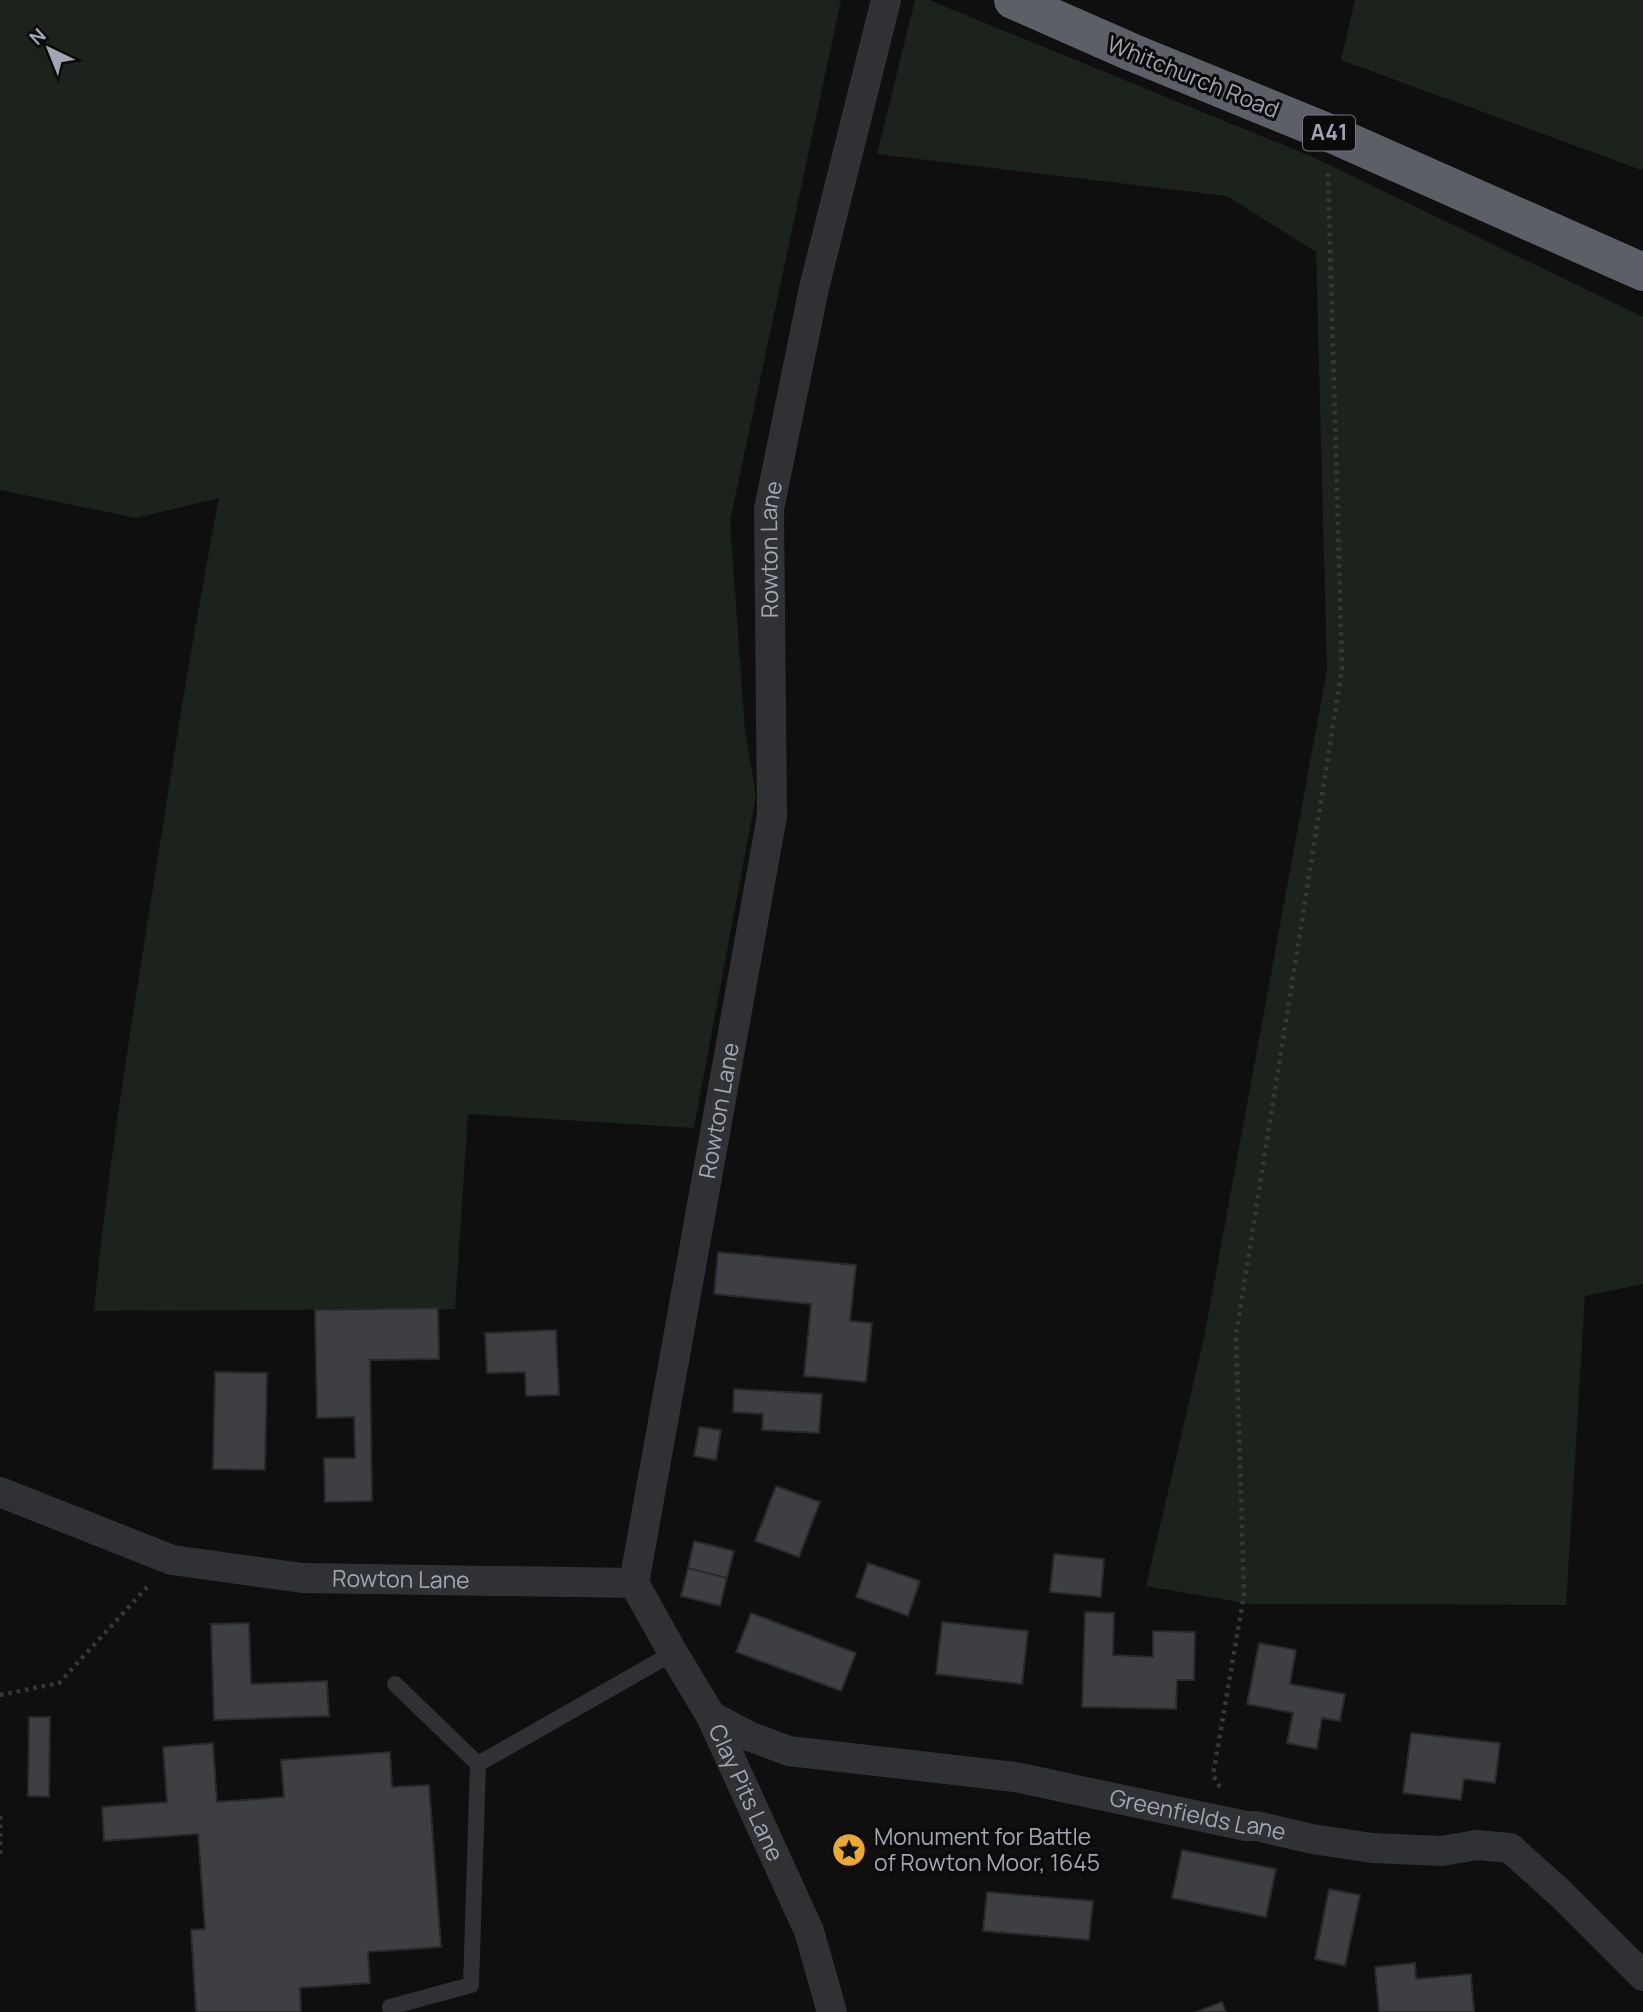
<svg xmlns="http://www.w3.org/2000/svg" width="1643" height="2012" font-family="Manrope,sans-serif">
	<style>
		.green { fill: #1c231d }
		.building { fill: #3e3f43; stroke: #29292c; stroke-width: 2 }
		.lines { fill: none; stroke-linecap: round; stroke-linejoin: round }
		.path { stroke: #36383c; stroke-width: 4.5; stroke-dasharray: 3.5 5; stroke-linecap: butt }
		.lane { stroke: #303135; stroke-width: 16 }
		.street { stroke: #303135; stroke-width: 30 }
		.highway { stroke: #5d5f66; stroke-width: 38 }
		.labels { text-anchor: middle; stroke-width: 6; stroke-linejoin: round; paint-order: stroke }
		.shield { fill: #0a0a0b; stroke: #74777f; stroke-width: 2 }
		.shield-label { font-size: 21px; font-weight: bold; fill: #a1a6b1 }
		.street-label { font-size: 23px; fill: #a1a6b1; stroke: #0a0a0b }
		.poi-label { font-size: 23px; fill: #a1a6b1; stroke: #0a0a0b; text-anchor: start }
	</style>
	<rect width="100%" height="100%" fill="#0f0f10"/>
	<path class="green" d="M0,0H841L730,521L745,730L756,795L694,1128L468,1114L455,1309L94,1311C106,1184 126,1058 146,932C169,787 191,642 219,498L136,518L0,490Z
		M915,0H929L1315,158L1643,317V1284L1585,1296L1566,1605L1250,1604L1146,1586L1204,1338L1327,670L1316,252L1227,196L877,154Z
		M1355,0H1643V168L1641,170L1341,60Z"/>
	<path class="building" d="M718,1252L856,1265L850,1321L872,1323L866,1382L804,1376L811,1304L714,1294Z
		M438,1308L439,1359L370,1360L372,1501L325,1502L324,1458H355L354,1417L317,1418L315,1310Z
		M556,1330L559,1395L526,1396L525,1372L487,1373L485,1333Z
		M215,1372L267,1373L265,1470L213,1469Z
		M734,1389L822,1394L819,1433L762,1430L763,1414L733,1412Z
		M699,1427L721,1430L716,1460L694,1456Z
		M776,1486L820,1502L799,1557L755,1541Z
		M694,1541L734,1551L727,1578L688,1568Z
		M1054,1554L1104,1559L1101,1597L1050,1592Z
		M868,1563L920,1581L908,1616L856,1597Z
		M688,1568L727,1578L720,1606L681,1596Z
		M1085,1612L1114,1613L1113,1655L1153,1657V1631L1195,1632L1194,1680H1177L1176,1709L1082,1707Z
		M751,1613L856,1653L841,1691L736,1652Z
		M942,1622L1028,1631L1022,1684L936,1674Z
		M249,1623L251,1684L327,1681L329,1716L214,1720L211,1624Z
		M1259,1643L1296,1650L1290,1684L1345,1694L1340,1721L1322,1718L1317,1749L1287,1743L1293,1713L1247,1704Z
		M29,1717H50L49,1797L28,1796Z
		M1411,1733L1500,1743L1495,1783L1464,1779L1461,1800L1403,1793Z
		M213,1743L217,1802L284,1797L281,1760L390,1752L392,1787L429,1785L441,1947L368,1952L370,1983L300,1988L301,2012H196L191,1930L205,1929L198,1834L104,1841L102,1807L167,1802L163,1747Z
		M1182,1850L1276,1869L1266,1917L1172,1898Z
		M1329,1889L1360,1895L1345,1966L1315,1959Z
		M987,1892L1093,1901L1089,1940L983,1931Z
		M1415,1963L1416,1979L1471,1974L1474,2012H1379L1375,1967Z
		M1222,2002L1226,2012H1196Z"/>
	<g class="lines">
		<path class="path" d="M0,1695L59,1683L148,1586
			M1220,1787L1213,1775L1244,1595L1236,1335L1342,669L1328,172
			M0,1816V1857"/>
		<path class="lane" d="M395,1684L478,1764
			M390,2007L471,1985L478,1764L673,1653"/>
		<g class="street">
			<path id="s1" d="M0,1492L172,1560L303,1578L634,1583"/>
			<path id="s2" d="M634,1583L772,816L769,509L814,288L886,0"/>
			<path id="s3" d="M634,1583L673,1653L711,1716L809,1931L832,2012"/>
			<path id="s4" d="M711,1716L751,1737L789,1751L1015,1777L1246,1826H1257L1312,1839L1372,1848L1442,1851L1476,1845L1510,1848L1561,1894L1643,1976"/>
		</g>
		<path class="highway" d="M1013,0L1131,52L1327,132L1643,272"/>
	</g>
	<defs>
		<g id="sight-disc" transform="scale(1.75)"><circle r="9.5" fill="#eaa92e" stroke="#0a0a0b"/><path d="M0-6L1.8-2.2L6-1.7L2.9 1.2L3.7 5.4L0 3.3L-3.7 5.4L-2.9 1.2L-6-1.7L-1.8-2.2Z" fill="#111"/></g>
	</defs>
	<g fill-rule="evenodd">
		<use href="#sight-disc" x="849" y="1850"/>
	</g>
	<g class="labels">
		<rect class="shield" x="1303" y="115.5" width="52" height="35" rx="5"/>
		<g class="shield-label">
			<text x="1329" y="140">A41</text>
		</g>
		<g class="street-label">
			<text transform="translate(1193 77) rotate(22)" y="8">Whitchurch Road</text>
			<text dy="8" stroke="none"><textPath href="#s2" startOffset="1046">Rowton Lane</textPath></text>
			<text dy="8" stroke="none"><textPath href="#s2" startOffset="480">Rowton Lane</textPath></text>
			<text dy="8" stroke="none"><textPath href="#s1" startOffset="415">Rowton Lane</textPath></text>
			<text dy="8" stroke="none"><textPath href="#s3" startOffset="238">Clay Pits Lane</textPath></text>
			<text dy="8" stroke="none"><textPath href="#s4" startOffset="500">Greenfields Lane</textPath></text>
		</g>
		<g class="poi-label">
			<text x="874" y="1845">Monument for Battle<tspan x="874" dy="26">of Rowton Moor, 1645</tspan></text>
		</g>
	</g>
	<g transform="translate(49 49) rotate(317)" stroke="#0a0a0b" stroke-width="5" paint-order="stroke">
	<path d="M0-5L12 26L0 18L-12 26Z" fill="#a1a6b1"/>
	<text y="-10" font-size="19" font-weight="bold" text-anchor="middle" fill="#a1a6b1">N</text>
	</g>
</svg>
